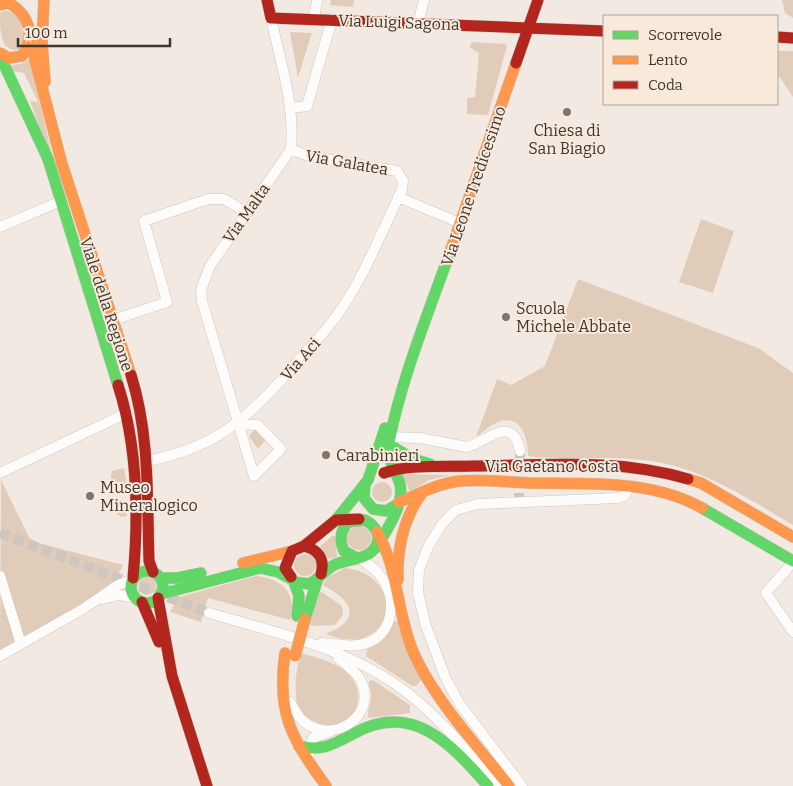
<svg xmlns="http://www.w3.org/2000/svg" width="793" height="786" font-family="Bitter,serif">
	<style>
		.green { fill: #e0ccb8 }
		.lines { fill: none; stroke-linecap: round; stroke-linejoin: round }
		.street-tunnel { stroke: #cec6bf; stroke-width: 10; stroke-dasharray: 10 5; stroke-linecap: butt }
		.street-casing { stroke: #cdc7c1; stroke-width: 11 }
		.fast-casing { stroke: #cdc7c1; stroke-width: 12 }
		.slow-casing { stroke: #cdc7c1; stroke-width: 12 }
		.jam-casing { stroke: #cdc7c1; stroke-width: 12 }
		.street { stroke: #fdfcfb; stroke-width: 10 }
		.fast { stroke: #63d668; stroke-width: 11 }
		.slow { stroke: #ff974d; stroke-width: 11 }
		.jam { stroke: #b3261e; stroke-width: 11 }
		.slow-bridge-casing { stroke: #bdbbad; stroke-width: 12; stroke-linecap: butt }
		.slow-bridge { stroke: #ff974d; stroke-width: 11 }
		.poi-dot { fill: #7c7670; stroke: #f9e9db; stroke-width: 2 }
		.labels { text-anchor: middle; stroke-width: 4; stroke-linejoin: round; paint-order: stroke }
		.street-label { font-size: 16px; fill: #3d3732; stroke: #f9e9db }
		.poi-label { font-size: 16px; fill: #3d3732; stroke: #f9e9db; text-anchor: start }
	</style>
	<rect width="100%" height="100%" fill="#f2eae2"/>
	<path class="green" d="M331,0H354L353,7L330,5Z
		M782,0H793V18L785,13Z
		M3,11H8L20,17L24,40L21,49C0,55 0,30 0,13Z
		M290,32L312,33L298,77Z
		M471,42L505,44L507,46L488,115L467,114V98L475,97L479,53L470,48Z
		M777,51H793V97L777,73Z
		M29,59L56,171L30,101L38,102L24,73L13,71L11,65L21,64Z
		M701,219L734,231L713,293L679,282Z
		M578,279L758,348L793,373V525C747,498 704,469 651,461C610,455 569,461 528,456C528,440 523,416 501,421C493,423 483,432 476,437L497,379L511,385L545,366Z
		M256,428L266,440L258,449L249,436Z
		M124,468L127,485L108,491L112,471Z
		M402,474L451,475L429,480L410,492Z
		M1,480L31,541L123,565C111,599 32,633 0,651Z
		M372 492a10 10 0 1 1 20 0a10 10 0 1 1-20 0Z
		M122,500L127,516L121,517L108,505Z
		M347 538a12 12 0 1 1 24 0a12 12 0 1 1-24 0Z
		M332,536H335L337,557L329,559L320,546Z
		M294 565a11 11 0 1 1 22 0a11 11 0 1 1-22 0Z
		M345,568C411,576 393,662 326,634C329,631 335,631 340,627C363,610 340,594 324,586L323,584L328,577Z
		M256,576C283,579 297,593 290,620L208,598L201,622L170,612L179,597Z
		M138 586a9 9 0 1 1 18 0a9 9 0 1 1-18 0Z
		M322,592L342,606L343,615L335,625L315,626L308,624L318,593Z
		M394,621H398L422,679L416,686H412L366,656L367,650L388,634Z
		M301,653C314,657 330,661 341,668C382,695 343,753 298,710C294,689 295,673 301,653Z
		M373,680L410,705V713L369,718C366,711 371,705 371,697C372,691 368,687 369,681Z"/>
	<g class="lines">
		<path class="street-tunnel" d="M519,503L520,451
			M0,533L209,613"/>
		<g class="street-casing">
			<path id="street" d="M314,19L317,0
				M418,23L424,0
				M291,108L307,106L332,19
				M398,197L460,223
				M0,227L61,201
				M113,320L167,302L144,221L208,199H224L246,212
				M239,424L258,425L281,449L254,476L202,301L201,290L210,266L291,149C295,104 280,61 271,18
				M389,437L420,438L467,447C486,443 512,412 520,451
				M146,461C213,449 247,420 290,370C305,353 321,337 335,318C363,280 381,233 402,190L403,181L397,171L308,156L291,149
				M0,473L127,413
				M793,562L766,593L793,632
				M0,576L21,644
				M102,599L119,595L136,598
				M209,613C274,632 342,647 398,686C436,713 467,751 498,786
				M322,643C336,644 353,648 367,643C394,633 397,599 382,578C376,569 368,564 359,558
				M0,656L83,609L118,585L132,580
				M290,702C294,708 298,717 303,721C332,747 380,715 360,679C355,671 345,664 338,658
				M309,754L313,738L331,731
				M522,786L459,703L445,677L425,623L418,592L419,570L428,547L442,524L456,510L478,504L618,498L624,496L630,487"/>
		</g>
		<g class="fast-casing">
			<path id="fast" d="M0,56L48,159L118,385
				M388,444L413,459L430,464
				M365,485L364,498L373,509L386,511L398,504
				M702,508L793,561
				M336,520L368,480L385,428
				M376,548C386,531 407,502 399,481C394,469 386,456 389,442C402,376 429,312 451,249
				M131 587a16 16 0 1 1 32 0a16 16 0 1 1-32 0Z
				M291,577L294,582L309,584C319,579 325,570 334,565C349,558 377,560 378,538C378,530 372,524 365,520L348,522C340,531 339,540 344,551L355,557
				M160,578H177L201,573
				M294,582L299,596L297,616
				M161,594L260,568L278,572L291,579
				M305,619L318,578
				M299,746C321,752 334,744 353,734C412,700 451,744 488,786"/>
		</g>
		<g class="slow-casing">
			<path id="slow" d="M44,0L42,42L45,82
				M0,5L9,3C30,15 35,36 22,56L9,58L0,53
				M30,41L62,164L131,375
				M451,249L516,63
				M688,479L701,483L793,537
				M399,502C420,494 438,483 460,481C483,479 506,482 529,483C585,484 651,479 702,508
				M377,532C398,568 397,611 412,649C430,694 478,747 509,786
				M243,563L292,551
				M398,580C397,548 403,519 422,493
				M285,653C276,713 292,739 326,786"/>
		</g>
		<g class="jam-casing">
			<path id="jam" d="M267,0L271,18L604,31
				M777,37L793,38
				M516,63L538,0
				M131,375C150,435 147,499 149,561L153,572
				M118,385C138,447 139,513 133,578
				M384,473C409,464 448,467 475,466C547,465 618,458 688,479
				M304,546C319,550 325,559 321,574
				M291,577L285,568L292,551L304,546L336,520L359,519
				M158,598L172,676L207,786
				M142,602L159,642"/>
		</g>
		<use href="#street" class="street"/>
		<use href="#fast" class="fast"/>
		<use href="#slow" class="slow"/>
		<use href="#jam" class="jam"/>
		<g class="slow-bridge-casing">
			<path id="slow-bridge" d="M295,656L305,619"/>
		</g>
		<use href="#slow-bridge" class="slow-bridge"/>
	</g>
	<g class="poi-dot">
		<circle cx="567" cy="112" r="5"/>
		<circle cx="506" cy="317" r="5"/>
		<circle cx="326" cy="455" r="5"/>
		<circle cx="90" cy="496" r="5"/>
	</g>
	<g class="labels">
		<g class="street-label">
			<text transform="translate(399 22) rotate(2)" y="6">Via Luigi Sagona</text>
			<text transform="translate(347 162) rotate(10)" y="6">Via Galatea</text>
			<text transform="translate(473 186) rotate(-71)" y="6">Via Leone Tredicesimo</text>
			<text transform="translate(246 213) rotate(-55)" y="6">Via Malta</text>
			<text transform="translate(107 304) rotate(72)" y="6">Viale della Regione</text>
			<text transform="translate(300 359) rotate(-49)" y="6">Via Aci</text>
			<text x="552" y="472">Via Gaetano Costa</text>
		</g>
		<g class="poi-label">
			<text x="567" y="136" text-anchor="middle">Chiesa di<tspan x="567" dy="18">San Biagio</tspan></text>
			<text x="516" y="314">Scuola<tspan x="516" dy="18">Michele Abbate</tspan></text>
			<text x="336" y="461">Carabinieri</text>
			<text x="100" y="493">Museo<tspan x="100" dy="18">Mineralogico</tspan></text>
		</g>
	</g>
	<rect x="603" y="15" width="175" height="90" fill="#f9e9db" stroke="#aea297"/>
	<rect x="613" y="31" width="25" height="8" fill="#63d668" stroke="#aea297"/>
	<text x="648" y="40" font-size="15" fill="#3d3732">Scorrevole</text>
	<rect x="613" y="56" width="25" height="8" fill="#ff974d" stroke="#aea297"/>
	<text x="648" y="65" font-size="15" fill="#3d3732">Lento</text>
	<rect x="613" y="81" width="25" height="8" fill="#b3261e" stroke="#aea297"/>
	<text x="648" y="90" font-size="15" fill="#3d3732">Coda</text>
	<path d="M18 38v8h152v-8" fill="none" stroke="#3d3732" stroke-width="2.5"/>
	<text x="25" y="38" font-size="15" fill="#3d3732" stroke="#f9e9db" stroke-width="4" paint-order="stroke">100 m</text>
</svg>
